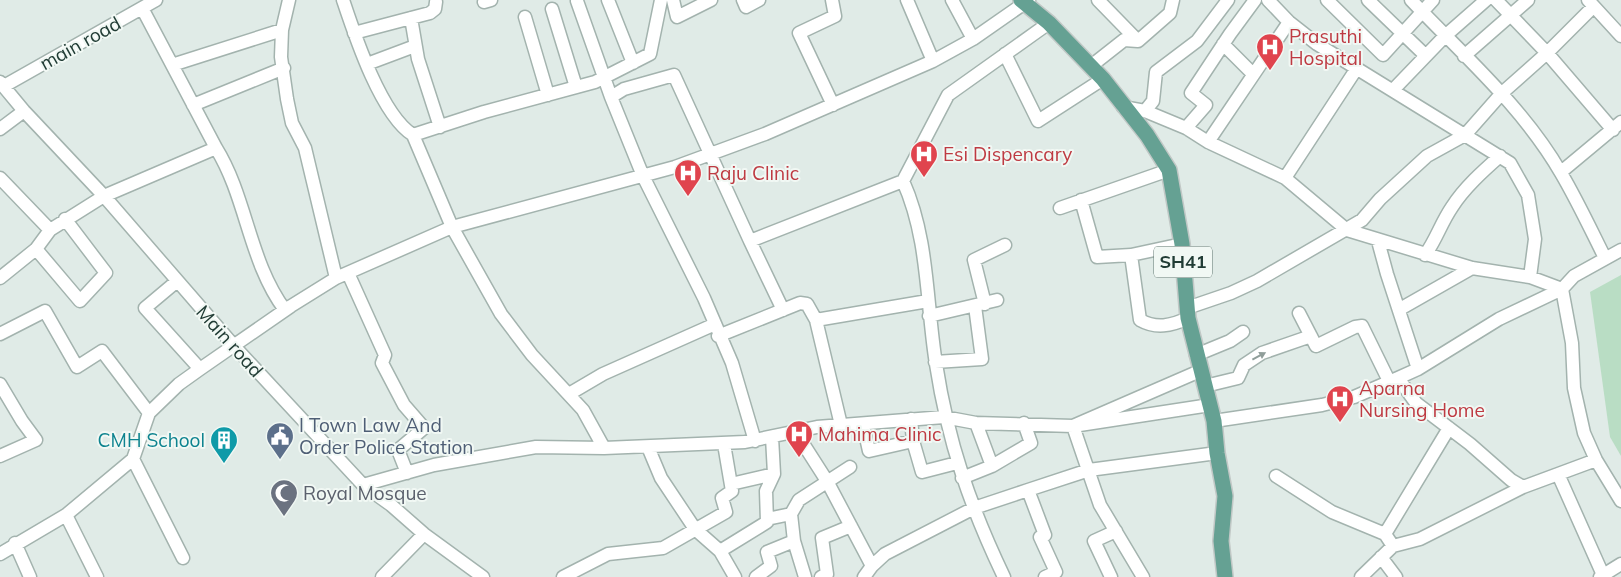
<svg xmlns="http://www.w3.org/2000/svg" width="1621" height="577" font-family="Mulish,sans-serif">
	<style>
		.green { fill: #b9ddc4 }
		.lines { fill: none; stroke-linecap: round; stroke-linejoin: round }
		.minor-casing { stroke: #a3b3ae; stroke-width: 15 }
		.major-casing { stroke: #c1c8c6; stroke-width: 18 }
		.minor { stroke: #fff; stroke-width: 12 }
		.major { stroke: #65a193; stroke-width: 15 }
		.oneway { fill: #909e9a }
		.labels { text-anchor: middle; stroke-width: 4; stroke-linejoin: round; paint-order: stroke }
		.shield { fill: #f1f8f4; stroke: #5f746e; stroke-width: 1 }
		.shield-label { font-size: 18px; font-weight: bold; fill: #213c35 }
		.health-label { font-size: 19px; fill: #be3a42; stroke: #f1f8f4; text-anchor: start }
		.street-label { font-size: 19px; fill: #213c35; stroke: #f1f8f4 }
		.service-label { font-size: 19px; fill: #4e5e75; stroke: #f1f8f4; text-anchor: start }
		.culture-label { font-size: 19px; fill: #0d838f; stroke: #f1f8f4; text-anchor: end }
		.worship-label { font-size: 19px; fill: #5b616d; stroke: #f1f8f4; text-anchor: start }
	</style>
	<rect width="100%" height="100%" fill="#e0ebe7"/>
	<path class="green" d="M1621,275V456L1610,437L1590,292Z"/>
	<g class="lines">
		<g class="minor-casing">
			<path id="minor" d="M289,0L282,30L281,57L287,99L292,123L305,148L336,278
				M343,0C355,36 381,115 413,135L484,112L595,82L650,54L661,0
				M608,0L633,63
				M673,0L677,17L711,0
				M743,0L746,7L759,0
				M832,0L835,16L799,33L833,105
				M907,0L933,61
				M952,0L973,39
				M1098,0L1138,41
				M1268,0L1289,22L1317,44L1510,163L1528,195L1535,239L1530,277
				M1327,0L1383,55L1433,0
				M1368,0L1425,55
				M1411,0C1463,55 1523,107 1561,173C1577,200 1591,230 1605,258
				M1496,0L1547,53L1613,130
				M1588,0L1621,36
				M577,1L611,97L624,89L674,75L750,241L903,181L948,95L1049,23
				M484,2L491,0
				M552,9L576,87
				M525,17L548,95
				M411,18L418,59L440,127
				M354,33L430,13L435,9L436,2
				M1223,44L1253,74
				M1005,54L1038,121L1103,79
				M1464,56L1528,0
				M367,64L415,46
				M172,65L282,30
				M1091,66L1124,40L1138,41L1170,13L1173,0
				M0,82L24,111L104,196L234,346L363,485L391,505L424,534L483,577
				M4,86L156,0
				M1393,90L1445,36L1486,0
				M611,97L643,176L704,298L732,363L755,441
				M193,105L284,68
				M1123,107L1145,111L1186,128L1208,142L1285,178L1347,230L1472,268L1530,277L1562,289
				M1145,111L1153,101L1156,72L1197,41L1228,0
				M1186,128L1206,105L1191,93L1230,34L1255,0
				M0,129L24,111
				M1208,142L1289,22
				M216,148C247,198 249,262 285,310
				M1561,172L1621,122
				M0,178L50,230
				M1285,178L1357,68
				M903,181C929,239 926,302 936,364C948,442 970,506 1004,577
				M1081,200L1097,257L1131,255L1140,320C1156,329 1171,326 1188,318
				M1060,208L1169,170
				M750,241L783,310
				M1378,241L1387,274L1418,369
				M36,249L80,301L106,273L65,219
				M1131,255L1182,244
				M1425,255C1436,240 1441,223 1452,207C1464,188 1483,171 1500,156
				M348,273L385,355L382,363L404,405L424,428L398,450L407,473
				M0,278L36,249L50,230L104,196L216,148L142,8
				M176,282L145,308L200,369
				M1562,289L1572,343L1574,388L1584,433L1596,460L1621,501
				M985,304L974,260L1005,245
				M1187,308L1231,293L1257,281L1362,220L1380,199L1427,156L1465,135L1502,93L1547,53L1593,7
				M1400,309L1472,268
				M1299,313L1316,346L1355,327L1362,326L1389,381
				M929,316L997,300
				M0,334L45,311L77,367L102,351L149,413
				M718,336L800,303L807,304L816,320
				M1196,355L1230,341L1243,332
				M935,362L982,359L975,306
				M1398,378L1416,403L1470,444L1511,480L1523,487
				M0,384L22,421L36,440L0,456
				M1205,386L1238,378L1244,365L1262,353L1311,336
				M569,394L603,374L713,325
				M911,419L913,441L922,472L957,463
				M1214,421L1322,405L1354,397L1398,378L1418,369L1499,319L1562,289L1574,276L1621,250
				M976,423L992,466L1031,443L1024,423
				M863,424L869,451L913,441
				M841,425L816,320L928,301
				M795,431L827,481L872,566L885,554L974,508L1028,490L1089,470L1217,453
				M648,447L661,478L695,529L720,551L735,577
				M604,448L583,410L532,355L501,314L452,227L675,167L765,134L933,61L973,39L1029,0
				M133,459L183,558
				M1558,474L1603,575
				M1276,476L1332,512L1385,534L1393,546
				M962,478L992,466
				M731,484L774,474
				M363,485L434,465L536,447L604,448L745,442L817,427L944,417L976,423L1073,426L1210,405
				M1028,490L1045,535L1040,537L1056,572L1045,577
				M66,515L97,577
				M767,519L791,514L799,500L850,467
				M1385,534L1449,428
				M794,541L805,577
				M15,543L30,577
				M720,551L767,522L766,491L774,474L772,437
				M0,554L66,515L133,459L149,413L179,384L200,369L291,306L336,278L452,227L413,135
				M1381,557L1396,577
				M382,577L424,534
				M563,577L608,554L663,548L726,512L722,498L732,491L724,444
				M756,577L771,566L767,552L794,541L791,514
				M821,577L827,574L822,538L851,526
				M864,577L872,566
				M1111,577L1094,541L1116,531
				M1143,577L1100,505L1073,426L1202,370
				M1361,577L1393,546L1420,539L1523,487L1596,460
				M1600,577L1621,564"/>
		</g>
		<g class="major-casing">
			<path id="major" d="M1021,0L1049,23L1103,79L1147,135L1169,170L1182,244L1188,318L1214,421L1217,453L1225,496L1221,541L1225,577"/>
		</g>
		<use href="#minor" class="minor"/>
		<use href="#major" class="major"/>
	</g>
	<defs><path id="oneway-solid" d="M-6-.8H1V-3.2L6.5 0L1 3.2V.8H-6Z" transform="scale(1.25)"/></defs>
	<use class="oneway" href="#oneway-solid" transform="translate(1259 356) rotate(-28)"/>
	<defs>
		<g id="hospital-pin" transform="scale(1.4375)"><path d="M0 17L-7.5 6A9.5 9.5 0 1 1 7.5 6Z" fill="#e0444e" stroke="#f1f8f4"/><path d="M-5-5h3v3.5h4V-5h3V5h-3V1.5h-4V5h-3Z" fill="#fff"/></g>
		<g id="civic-pin" transform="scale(1.4375)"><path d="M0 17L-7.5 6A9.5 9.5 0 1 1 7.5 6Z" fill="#5c6f8a" stroke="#f1f8f4"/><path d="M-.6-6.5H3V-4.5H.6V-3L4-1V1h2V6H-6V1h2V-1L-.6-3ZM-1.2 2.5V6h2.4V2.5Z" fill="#fff"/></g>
		<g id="building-pin" transform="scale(1.4375)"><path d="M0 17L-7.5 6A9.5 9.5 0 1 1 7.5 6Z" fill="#0f9aa8" stroke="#f1f8f4"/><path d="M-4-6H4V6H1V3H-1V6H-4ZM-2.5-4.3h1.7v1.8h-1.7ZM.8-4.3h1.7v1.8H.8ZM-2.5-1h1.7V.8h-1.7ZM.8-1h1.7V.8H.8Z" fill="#fff"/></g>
		<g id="mosque-pin" transform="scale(1.4375)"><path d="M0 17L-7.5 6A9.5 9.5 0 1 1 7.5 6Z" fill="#6b7280" stroke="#f1f8f4"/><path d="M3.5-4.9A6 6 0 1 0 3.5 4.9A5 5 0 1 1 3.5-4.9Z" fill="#fff"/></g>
	</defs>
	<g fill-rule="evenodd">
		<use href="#hospital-pin" x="1270" y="47"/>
		<use href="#hospital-pin" x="924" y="154"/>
		<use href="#hospital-pin" x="688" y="173"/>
		<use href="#hospital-pin" x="1340" y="399"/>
		<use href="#hospital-pin" x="799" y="434"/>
		<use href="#civic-pin" x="280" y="436"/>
		<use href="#building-pin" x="224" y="440"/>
		<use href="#mosque-pin" x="284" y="493"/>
	</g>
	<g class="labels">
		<rect class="shield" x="1154" y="246.5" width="58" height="31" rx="4"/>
		<g class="shield-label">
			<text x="1183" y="268">SH41</text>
		</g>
		<g class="health-label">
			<text x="1289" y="43">Prasuthi<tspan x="1289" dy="22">Hospital</tspan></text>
			<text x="943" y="161">Esi Dispencary</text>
			<text x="707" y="180">Raju Clinic</text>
			<text x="1359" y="395">Aparna<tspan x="1359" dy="22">Nursing Home</tspan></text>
			<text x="818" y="441">Mahima Clinic</text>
		</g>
		<g class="street-label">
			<text transform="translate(80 43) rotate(-29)" y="7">main road</text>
			<text transform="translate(230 341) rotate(48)" y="7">Main road</text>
		</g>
		<g class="service-label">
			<text x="299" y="432">I Town Law And<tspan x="299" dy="22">Order Police Station</tspan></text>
		</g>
		<g class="culture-label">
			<text x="205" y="447">CMH School</text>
		</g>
		<g class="worship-label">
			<text x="303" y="500">Royal Mosque</text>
		</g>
	</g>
</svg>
